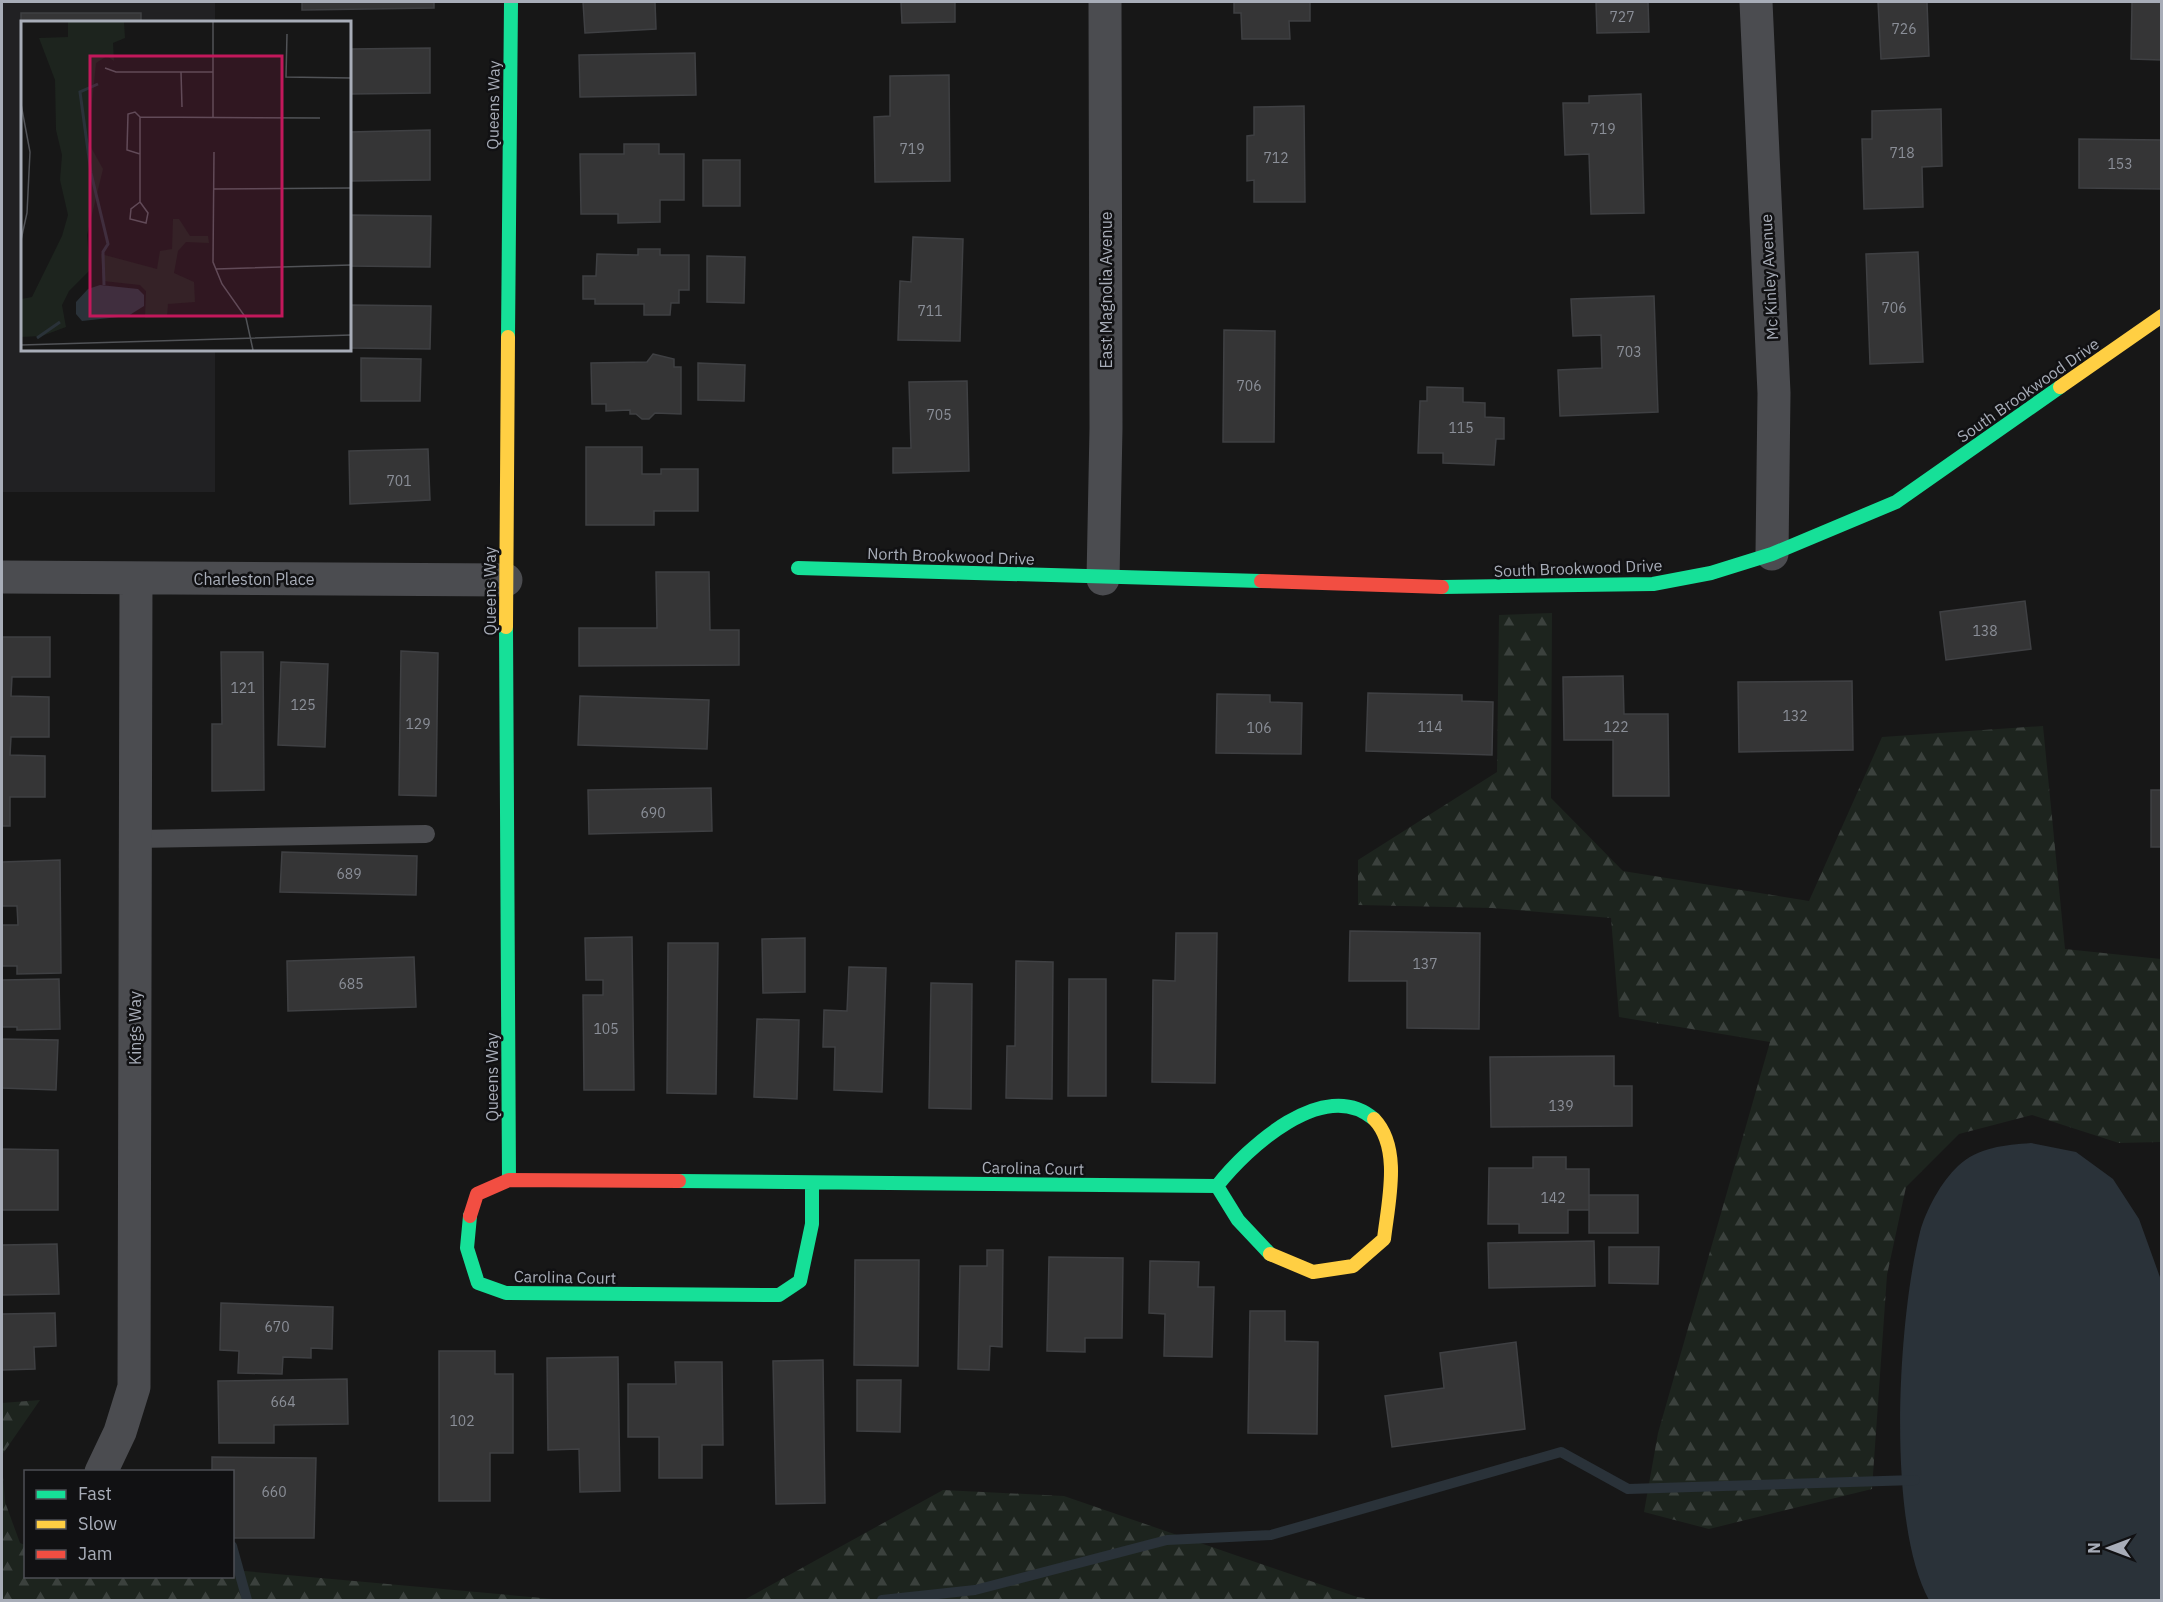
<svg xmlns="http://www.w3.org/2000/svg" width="2163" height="1602" font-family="'IBM Plex Sans',sans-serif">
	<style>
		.built { fill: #212123 }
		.forest { fill: url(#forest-firs) }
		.water { fill: #2a3239 }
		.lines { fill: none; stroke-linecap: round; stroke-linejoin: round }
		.stream { stroke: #2a3239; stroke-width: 10 }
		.building { fill: #353536; stroke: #3f4043; stroke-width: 1.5 }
		.lane { stroke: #4b4c50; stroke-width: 18 }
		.street { stroke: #4b4c50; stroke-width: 33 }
		.fast { stroke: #16e098; stroke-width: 14 }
		.slow { stroke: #ffcf43; stroke-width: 14 }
		.jam { stroke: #f24e42; stroke-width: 14 }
		.labels { text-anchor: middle; stroke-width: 5; stroke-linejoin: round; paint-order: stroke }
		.number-label { font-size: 14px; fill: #8b8f98 }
		.street-label { font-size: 16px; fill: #a8adb8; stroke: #111113 }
		.inset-river { fill: none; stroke: #2a3239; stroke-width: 3 }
		.inset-road { fill: none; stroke: #515357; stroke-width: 1.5 }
		.view { fill: #c2185b; fill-opacity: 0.15; stroke: #c2185b; stroke-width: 3 }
		.inset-edge { fill: none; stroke: #a8adb8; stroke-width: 3 }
	</style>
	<defs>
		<pattern id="forest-firs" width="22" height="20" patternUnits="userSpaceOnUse" patternTransform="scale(1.5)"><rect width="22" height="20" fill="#1d241e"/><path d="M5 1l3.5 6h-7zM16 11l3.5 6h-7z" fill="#3b413d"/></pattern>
	</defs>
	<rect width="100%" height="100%" fill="#171717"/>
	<path class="built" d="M2,2H215V22H22V350H215V492H2Z"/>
	<path class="forest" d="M1552,613L1551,798L1623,871L1809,901L1882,737L2043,726L2065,949L2161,959V1142L2119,1143L2032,1115L1959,1134L1906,1187L1887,1275L1872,1489L1709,1529L1644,1512L1658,1433L1770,1042L1619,1017L1611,918L1492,908L1358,905V860L1497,772L1499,615Z
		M40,1400L2,1455V1403Z
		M2,1464L5,1502L20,1543L25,1545L26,1576H232L233,1570L564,1600H2Z
		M943,1490L1064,1496L1357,1597L1377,1600H744Z"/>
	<path class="water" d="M2031,1143L2076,1152L2113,1179L2139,1219L2161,1280V1600H1929C1886,1522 1898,1319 1920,1232C1926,1210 1941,1182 1958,1166C1978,1147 2005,1145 2031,1143Z"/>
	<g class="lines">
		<path class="stream" d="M232,1546L247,1600
			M882,1600L975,1590L1167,1540L1271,1535L1561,1452L1628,1489L1915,1480"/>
	</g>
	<path class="building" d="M302,2H434V8L302,10Z
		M583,2H655L656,29L585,33Z
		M901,2H955V22L902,23Z
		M1234,2H1310V21H1289L1290,39H1242L1241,13H1234Z
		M1596,2H1648L1649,32L1597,33Z
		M1878,2H1927L1929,56L1881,59Z
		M2132,2H2162V60L2131,59Z
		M21,13H141V22H22L21,76Z
		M430,48V93L350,94V49Z
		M695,53L696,95L580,97L579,55Z
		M949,75L950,181L875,182L874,117L890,116V76Z
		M1641,94L1644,213L1591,214L1589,154L1565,155L1563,103H1589V96Z
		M1304,106L1305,202H1254V180L1247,181V136L1254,135V107Z
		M1941,109L1942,166L1922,167L1923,207L1864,209L1862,139H1872V111Z
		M430,130V180L350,181V132Z
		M2079,139L2162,140V189L2079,188Z
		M624,144H659V154H684V200H660V222L618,223V214H581L580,154H624Z
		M703,160H740V206H703Z
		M350,215L431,216L430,267L350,266Z
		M913,237L963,239L960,341L898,340L900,281L911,282Z
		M638,249H660V255H689V290H679V303H671L670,315H644V304H595V299H583V276H596L597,254L638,255Z
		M1918,252L1923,362L1870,364L1866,254Z
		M707,256L745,257L744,303L707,302Z
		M1654,296L1658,412L1560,416L1558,370L1602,368L1601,335L1573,336L1571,299Z
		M350,305L431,306L430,349L350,348Z
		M1224,330L1275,331L1274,442H1223Z
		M653,354L674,359V367H681V414L655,413L649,419H642L636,414H630V410L606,411V404H592L591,363L647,362Z
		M361,358L421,359L420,401H361Z
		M698,363L745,365L744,401L698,400Z
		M967,381L969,471L893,473V448H911L909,382Z
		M1427,387L1463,388V402L1485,403V417L1504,418V439H1496L1494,465L1443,463V453H1418L1420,401H1427Z
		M586,447H642V474H661V469H698V511H654V525H586Z
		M428,449L430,500L350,504L349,451Z
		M656,572H709L710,630H739V665L579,666V628H657Z
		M2025,601L2031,649L1946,660L1940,612Z
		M2,637H50V677H12L11,696L49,697V737H11L10,755L45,756V797H10V826H2Z
		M401,651L438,653L436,796L399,795Z
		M221,652H263L264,790L212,791V724H222Z
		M281,662L328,664L325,747L278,745Z
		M1623,676L1624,714H1668L1669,796H1613V740H1564L1563,677Z
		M1852,681L1853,750L1739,752L1738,682Z
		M1368,693L1462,695V701L1493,702L1492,755L1366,751Z
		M1217,694L1270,695V702L1302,703L1301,754L1216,753Z
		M580,696L709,700L707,749L578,745Z
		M711,788L712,831L589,834L588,790Z
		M2151,790H2162V847H2151Z
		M282,852L417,856L416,895L280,892Z
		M60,860L61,973L17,974V966H2V925H18L17,906H2V862Z
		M1350,931L1480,933L1479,1029L1407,1028V981H1349Z
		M1176,933H1217L1215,1083L1152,1082L1153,980L1175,981Z
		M632,937L634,1090H584L583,995H603V980H586L585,938Z
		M805,938V992L763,993L762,939Z
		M668,943H718L716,1094L667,1093Z
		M414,957L416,1007L288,1011L287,961Z
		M1016,961L1053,962L1052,1099L1006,1098L1007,1046H1015Z
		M849,967L886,968L882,1092L834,1090L835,1047H823L824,1010L847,1011Z
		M59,979L60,1029L17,1030V1027H2V980Z
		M1069,979H1106V1096H1068Z
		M931,983L972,984L971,1109L929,1108Z
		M757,1019L799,1020L797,1099L754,1097Z
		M2,1039L58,1040L56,1090L2,1088Z
		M1614,1056V1086H1632V1126L1491,1127L1490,1057Z
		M2,1149L58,1150V1210H2Z
		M1533,1157H1566V1169H1589V1210H1568V1233H1519V1224H1488L1489,1168H1533Z
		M1589,1195H1638V1233H1589Z
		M1594,1241L1595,1286L1489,1288L1488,1243Z
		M57,1244L59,1294L2,1295V1245Z
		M1609,1247H1659L1658,1284L1609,1283Z
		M987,1250H1003L1002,1347L990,1346L989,1370L958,1369L960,1266H987Z
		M1049,1257L1123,1258L1122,1338H1085V1352L1047,1351Z
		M855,1260H919L918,1366L854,1365Z
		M1150,1261L1199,1262L1198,1287H1214L1212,1357L1164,1356L1165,1314L1149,1313Z
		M221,1303L333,1307L332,1349L311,1348V1358L283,1357L282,1374L238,1373L239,1351L220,1350Z
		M1250,1311H1285V1341L1318,1342L1317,1434L1248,1433Z
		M55,1313L56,1346L34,1347L35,1369L2,1370V1314Z
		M1516,1342L1525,1429L1392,1447L1385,1396L1444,1388L1440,1353Z
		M439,1351H495V1374H513V1453H490V1501H439Z
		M618,1357L620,1491L580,1492L579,1449L548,1450L547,1358Z
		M823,1360L825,1503L776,1504L773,1361Z
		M675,1362H722L723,1445H702V1478H659V1437H628V1384H676Z
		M347,1379L348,1424L274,1425V1443H219L218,1381Z
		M857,1380H901L900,1432L857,1431Z
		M212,1457L316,1458L314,1538H233L232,1472H212Z"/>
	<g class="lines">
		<path class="lane" d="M135,839L426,834"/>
		<path class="street" d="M1756,2L1774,393L1772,554
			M2,577L506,580
			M1103,579L1106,428L1105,2
			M101,1472L120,1432L134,1387L136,579"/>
		<path class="fast" d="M508,337L511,2
			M798,568L1261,581
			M1442,587L1653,584L1711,573L1772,554L1896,502L2060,387
			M506,627L509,1180
			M679,1181L1217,1186C1247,1148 1324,1076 1374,1119
			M1217,1186L1238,1220L1270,1254
			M470,1216L467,1248L478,1283L506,1293L779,1295L800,1281L812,1224V1183"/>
		<path class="slow" d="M2060,387L2162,316
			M506,627L508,337
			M1270,1254L1313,1272L1353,1266L1384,1239C1388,1203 1402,1148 1374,1119"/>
		<path class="jam" d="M1261,581L1442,587
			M470,1216L477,1194L509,1180L679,1181"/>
	</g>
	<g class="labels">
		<g class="number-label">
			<text x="1622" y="22">727</text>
			<text x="1904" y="34">726</text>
			<text x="1603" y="134">719</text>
			<text x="912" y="154">719</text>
			<text x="1902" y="158">718</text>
			<text x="1276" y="163">712</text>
			<text x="2120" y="169">153</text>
			<text x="1894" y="313">706</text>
			<text x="930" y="316">711</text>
			<text x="1629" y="357">703</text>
			<text x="1249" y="391">706</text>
			<text x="939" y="420">705</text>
			<text x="1461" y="433">115</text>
			<text x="399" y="486">701</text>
			<text x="1985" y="636">138</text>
			<text x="243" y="693">121</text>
			<text x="303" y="710">125</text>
			<text x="1795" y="721">132</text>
			<text x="418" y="729">129</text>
			<text x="1430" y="732">114</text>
			<text x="1616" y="732">122</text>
			<text x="1259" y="733">106</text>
			<text x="653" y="818">690</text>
			<text x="349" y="879">689</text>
			<text x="1425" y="969">137</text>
			<text x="351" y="989">685</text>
			<text x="606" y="1034">105</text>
			<text x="1561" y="1111">139</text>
			<text x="1553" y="1203">142</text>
			<text x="277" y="1332">670</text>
			<text x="283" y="1407">664</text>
			<text x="462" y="1426">102</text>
			<text x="274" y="1497">660</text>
		</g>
		<g class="street-label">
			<text transform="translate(493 105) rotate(-89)" y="6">Queens Way</text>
			<text transform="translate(1769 277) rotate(-93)" y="6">Mc Kinley Avenue</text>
			<text transform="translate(1106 290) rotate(-90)" y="6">East Magnolia Avenue</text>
			<text transform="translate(2028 390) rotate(-35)" y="6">South Brookwood Drive</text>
			<text transform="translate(951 556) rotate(2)" y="6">North Brookwood Drive</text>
			<text transform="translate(1578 568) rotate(-2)" y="6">South Brookwood Drive</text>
			<text x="254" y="585">Charleston Place</text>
			<text transform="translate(490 591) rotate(-90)" y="6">Queens Way</text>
			<text transform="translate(135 1028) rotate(-90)" y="6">Kings Way</text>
			<text transform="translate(492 1077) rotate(-90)" y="6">Queens Way</text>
			<text transform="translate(1033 1168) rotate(1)" y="6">Carolina Court</text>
			<text transform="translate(565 1277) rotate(1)" y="6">Carolina Court</text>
		</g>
	</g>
	<g transform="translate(21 21)">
		<rect width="330" height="330" fill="#171717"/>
		<path d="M47,1H103L104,17L92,22L93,40L86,35L75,42L67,121L82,148L66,214L69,249L48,270L41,284L45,306L21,315L0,316V278L11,276L41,215L47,194L39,159L41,134L35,109L34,59L18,17L47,16ZM152,198H158L169,215H187L188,222L165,221L157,230L153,252L173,261L174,281L147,283L146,296L124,297L125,270L119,264L82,260L80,233L136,248L139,230L151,228Z" fill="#1d241e"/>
		<path d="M79,264L117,268L123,274V285L107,295L61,300L55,293V281L67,268Z" fill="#2a3239"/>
		<path class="inset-river" d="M77,63L59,71L70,152L87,223L82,231L83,264M16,317L39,301"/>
		<path class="inset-road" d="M266,13L265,56L330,57M84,47L95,51H192M160,51L161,86M0,83L9,131L6,192L0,219M119,96L299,97M192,96V1M193,131L192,241L201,263L225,297L232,329M119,133L106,129L107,93L114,91L119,96M192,168L330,167M119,181L110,188L109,198L125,202L127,192L119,181V96M195,248L330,244M0,324L330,314"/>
		<path class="view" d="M69,35H261V295H69Z"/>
		<rect width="330" height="330" class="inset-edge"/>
	</g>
	<rect width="2163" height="1602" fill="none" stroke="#a8adb8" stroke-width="6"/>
	<rect x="24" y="1470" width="210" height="108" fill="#111113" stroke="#4d4f55" stroke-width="1.5"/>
	<rect x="36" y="1490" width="30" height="9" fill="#16e098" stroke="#4d4f55" stroke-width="1.5"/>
	<text x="78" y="1500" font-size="18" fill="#a8adb8">Fast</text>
	<rect x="36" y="1520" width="30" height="9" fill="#ffcf43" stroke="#4d4f55" stroke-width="1.5"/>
	<text x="78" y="1530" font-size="18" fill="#a8adb8">Slow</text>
	<rect x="36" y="1550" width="30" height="9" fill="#f24e42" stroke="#4d4f55" stroke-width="1.5"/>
	<text x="78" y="1560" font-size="18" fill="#a8adb8">Jam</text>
	<g transform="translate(2109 1548) rotate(270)" stroke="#111113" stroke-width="4.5" paint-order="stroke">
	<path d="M0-4.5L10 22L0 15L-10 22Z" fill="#a8adb8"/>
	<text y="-9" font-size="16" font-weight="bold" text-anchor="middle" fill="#a8adb8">N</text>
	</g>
</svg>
